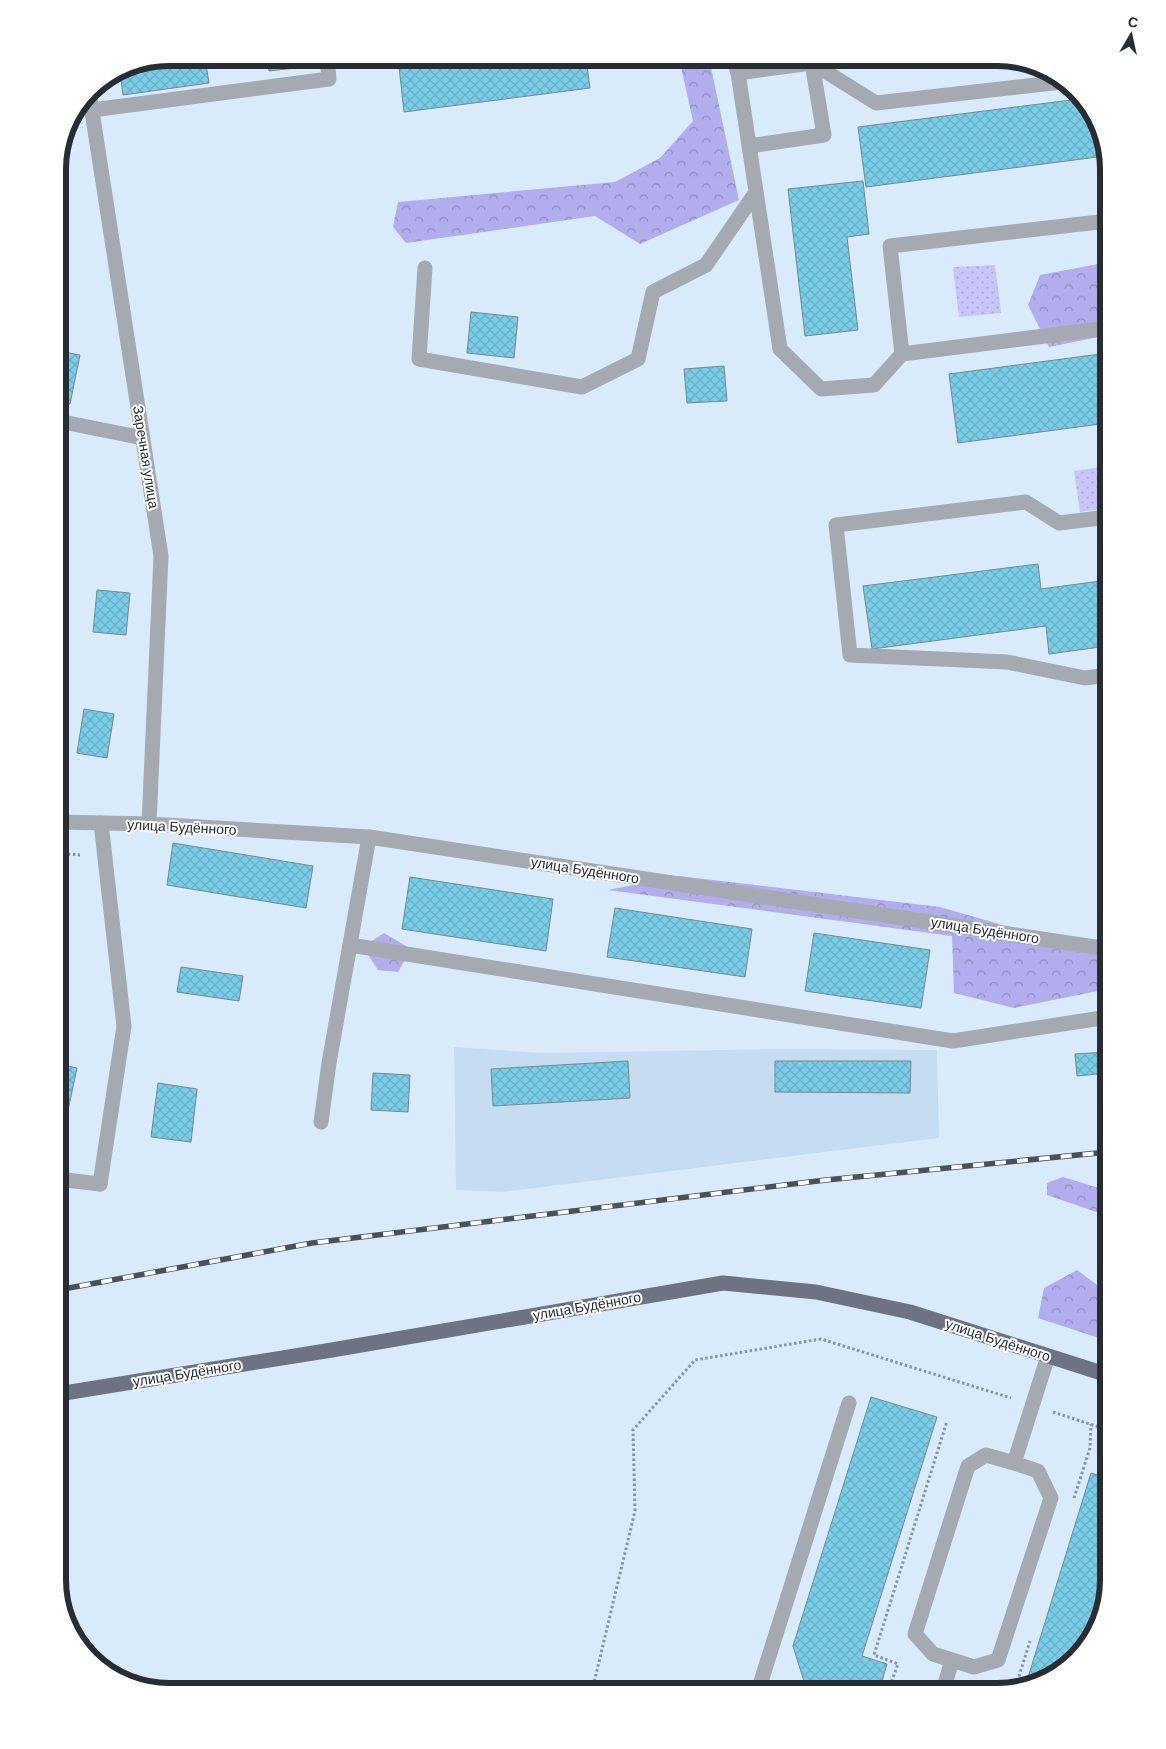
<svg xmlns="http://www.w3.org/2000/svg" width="1166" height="1749" font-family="'DM Sans',sans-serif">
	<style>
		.built { fill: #c6ddf1 }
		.forest { fill: url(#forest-crowns) }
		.park { fill: url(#park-dots) }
		.building { fill: url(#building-cross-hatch); stroke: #738990 }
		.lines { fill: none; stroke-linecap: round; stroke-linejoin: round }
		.path { stroke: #88949f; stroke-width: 3; stroke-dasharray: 2.5 2.5; stroke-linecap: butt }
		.lane { stroke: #a5a9b1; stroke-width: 15 }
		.street { stroke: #a5a9b1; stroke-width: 15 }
		.primary { stroke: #6d7382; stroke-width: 15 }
		.rail-casing { stroke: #495159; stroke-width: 5.5 }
		.rail { stroke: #fff; stroke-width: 4; stroke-dasharray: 11; stroke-linecap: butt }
		.labels { text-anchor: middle; stroke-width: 4; stroke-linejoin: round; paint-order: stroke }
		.street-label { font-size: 14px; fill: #272d33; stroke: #fff }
		.rim { fill: none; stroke: #272d33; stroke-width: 6 }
	</style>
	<defs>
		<pattern id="forest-crowns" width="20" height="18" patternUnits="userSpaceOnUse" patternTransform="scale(1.25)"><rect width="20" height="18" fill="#b2adec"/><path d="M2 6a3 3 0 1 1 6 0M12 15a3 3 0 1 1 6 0" fill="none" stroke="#918dc0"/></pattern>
		<pattern id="park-dots" width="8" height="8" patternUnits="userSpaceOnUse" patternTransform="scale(1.25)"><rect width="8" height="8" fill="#c8c5f8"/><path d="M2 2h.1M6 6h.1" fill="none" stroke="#acaad5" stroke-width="1.8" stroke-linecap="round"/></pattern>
		<pattern id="building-cross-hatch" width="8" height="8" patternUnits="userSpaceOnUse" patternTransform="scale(1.25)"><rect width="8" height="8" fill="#79cde7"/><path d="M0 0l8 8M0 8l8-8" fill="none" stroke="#69b0c7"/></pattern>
	</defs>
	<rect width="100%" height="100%" fill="#d9ebfa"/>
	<path class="built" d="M454,1047L541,1053L772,1049L937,1050L939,1138L502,1192L456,1190Z"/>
	<path class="forest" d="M679,58H709L739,200L640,244L595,216L406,243L393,227L398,202L615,182L660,158L693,121Z
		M1108,207V335L1049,347L1028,305L1040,275L1098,264Z
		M679,876L940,907L1006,926L1064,946L1108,956V993L1098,991L1014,1008L954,993L952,936L608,890Z
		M384,933L411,949L398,972L378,970L363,947Z
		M1063,1177L1099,1188L1108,1186V1216L1047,1195V1183Z
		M1077,1270L1108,1293V1341L1038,1318L1044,1288Z"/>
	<path class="park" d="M995,265L1001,313L959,317L953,267Z
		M1108,466V508L1080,512L1074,471Z"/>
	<path class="building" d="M172,58H205L209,83L123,95L120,71L127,66Z
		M267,58H312L313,66L269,71Z
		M398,58H586L590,88L404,112Z
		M1079,99L1094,114L1105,156L866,187L858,127Z
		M863,181L869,234L847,237L858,330L805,336L788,189Z
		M58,266L60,285H58Z
		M471,312L518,317L514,358L467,353Z
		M58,351L80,355L70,404L58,402Z
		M1108,353V423L958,443L949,374Z
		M724,366L727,401L687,403L684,369Z
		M1038,564L1041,589L1108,580V646L1049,654L1046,626L872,649L863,586Z
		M97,590L130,593L126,635L93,632Z
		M84,709L114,714L107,758L77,753Z
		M173,843L313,866L306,908L167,885Z
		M410,877L553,899L546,951L402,929Z
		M615,908L752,929L745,977L607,957Z
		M814,933L930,950L921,1008L805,991Z
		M181,967L243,976L239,1001L177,992Z
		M1107,1052L1108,1073L1077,1076L1075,1054Z
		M628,1061L630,1098L493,1106L491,1069Z
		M775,1061H911L910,1093L775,1092Z
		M58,1064L77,1068L67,1115L58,1113Z
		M373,1073L410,1075L408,1112L371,1110Z
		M158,1083L197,1089L191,1142L151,1137Z
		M871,1397L937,1417L862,1656L887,1664L879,1691H807L793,1646Z
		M1091,1473L1108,1478V1580L1093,1636L1052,1677L1026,1684Z"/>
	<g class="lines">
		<path class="path" d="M58,853L80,855
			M1053,1412L1108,1430
			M1074,1498L1090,1448L1091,1424
			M1016,1686L1030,1641
			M592,1691L635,1511L633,1430L695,1360L821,1339L1011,1398
			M888,1691L898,1664L874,1655L947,1421
			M989,1691L990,1689L998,1691"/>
		<path class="lane" d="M92,110L329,79L327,58
			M749,146L824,135L812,63
			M425,268L419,359L582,387L638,359L653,292L706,265L756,192
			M1108,328L902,354L890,246L1108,221
			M902,354L874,385L821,389L780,349L738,73L812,63L876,103L1062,82
			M1108,675L1085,678L1007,662L850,655L836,525L1026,502L1059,523L1108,517
			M350,945L953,1041L1108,1017
			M321,1122L329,1063L369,837
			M100,1184L124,1026L101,823
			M952,1660L974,1667L998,1660L1051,1498L1038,1471L1014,1463
			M758,1691L849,1403
			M943,1691L952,1660L933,1654L915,1634L968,1466L986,1455L1014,1463L1048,1356"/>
		<path class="street" d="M733,58L738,73
			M89,92L161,556L149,824
			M58,421L143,438
			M58,822L149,824L369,837L1108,949
			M58,1179L100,1184"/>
		<path class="primary" d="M58,1394L332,1350L723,1283L816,1292L910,1312L1108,1375"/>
		<g class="rail-casing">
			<path id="rail" d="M58,1290L312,1243L826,1180L1108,1152"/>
		</g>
		<use href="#rail" class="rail"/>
	</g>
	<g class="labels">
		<g class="street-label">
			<text transform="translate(146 457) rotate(81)" y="5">Заречная улица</text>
			<text transform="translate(182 827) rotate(3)" y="5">улица Будённого</text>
			<text transform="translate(585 870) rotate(9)" y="5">улица Будённого</text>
			<text transform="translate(985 930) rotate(9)" y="5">улица Будённого</text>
			<text transform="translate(587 1306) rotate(-10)" y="5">улица Будённого</text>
			<text transform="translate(998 1340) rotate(18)" y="5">улица Будённого</text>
			<text transform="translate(187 1373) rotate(-9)" y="5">улица Будённого</text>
		</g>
	</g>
	<path d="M0 0H1166V1749H0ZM169 66H997A103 103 0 0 1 1100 169V1580A103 103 0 0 1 997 1683H169A103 103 0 0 1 66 1580V169A103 103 0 0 1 169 66Z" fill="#fff" fill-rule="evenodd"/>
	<path class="rim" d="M169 66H997A103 103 0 0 1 1100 169V1580A103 103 0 0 1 997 1683H169A103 103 0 0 1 66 1580V169A103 103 0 0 1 169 66Z"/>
	<g transform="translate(1131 35) rotate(9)" stroke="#ffffff" stroke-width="4" paint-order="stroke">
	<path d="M0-4L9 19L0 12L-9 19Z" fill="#272d33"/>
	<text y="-8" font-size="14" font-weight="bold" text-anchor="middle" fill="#272d33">С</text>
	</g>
</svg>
